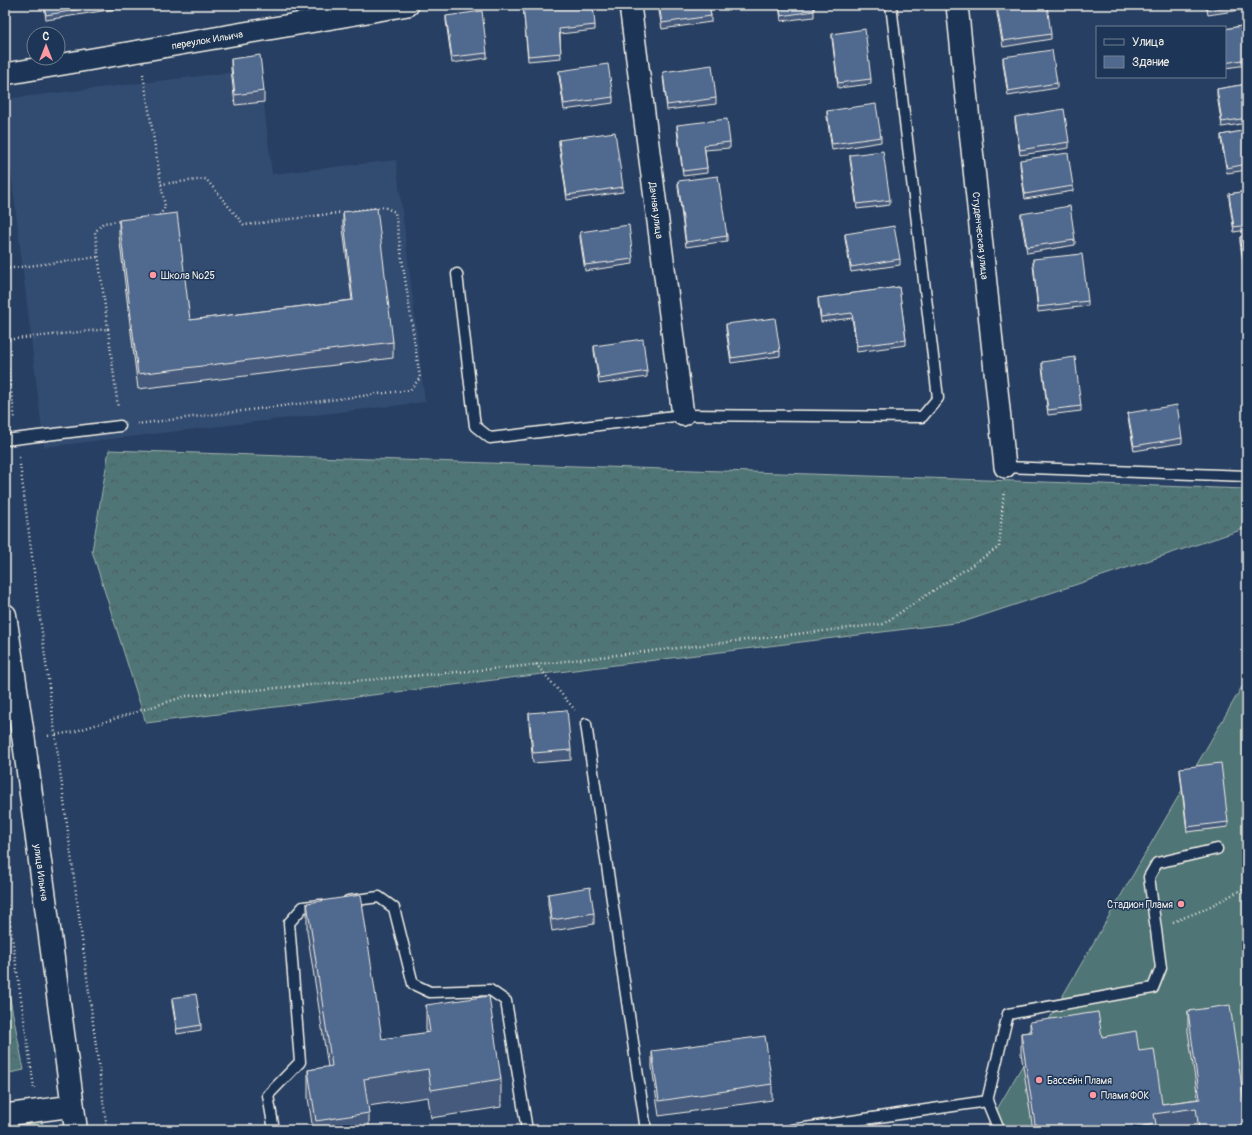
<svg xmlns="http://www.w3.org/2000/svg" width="1252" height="1135" font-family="Pangolin,sans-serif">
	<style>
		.built { fill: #334c70 }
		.grass { fill: #507576; stroke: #a2b3af }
		.forest { fill: url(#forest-crowns); stroke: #a2b3af }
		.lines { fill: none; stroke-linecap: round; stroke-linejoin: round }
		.lane-casing { stroke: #f4f1e8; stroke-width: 13 }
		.street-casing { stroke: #f4f1e8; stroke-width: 24 }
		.secondary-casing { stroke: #f4f1e8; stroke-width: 25 }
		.path { stroke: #f4f1e8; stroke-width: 2.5; stroke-dasharray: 1 3; stroke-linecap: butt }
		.lane { stroke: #1d3557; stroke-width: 10 }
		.street { stroke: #1d3557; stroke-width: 21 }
		.secondary { stroke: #1d3557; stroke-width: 22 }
		.wall { fill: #455a7b; stroke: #f4f1e8 }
		.building { fill: #50698f; stroke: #f4f1e8 }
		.poi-dot { fill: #ff9aa2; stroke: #1d3557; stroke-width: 1.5 }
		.labels { text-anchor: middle; stroke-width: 3; stroke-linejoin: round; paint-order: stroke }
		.street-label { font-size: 10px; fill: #f4f1e8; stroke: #1d3557 }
		.poi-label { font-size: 10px; fill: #f4f1e8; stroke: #1d3557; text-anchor: start }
	</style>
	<defs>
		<pattern id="forest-crowns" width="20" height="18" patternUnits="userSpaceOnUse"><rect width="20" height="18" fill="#507576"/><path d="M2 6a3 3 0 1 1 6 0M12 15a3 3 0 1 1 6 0" fill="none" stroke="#4c5e5e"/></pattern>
	</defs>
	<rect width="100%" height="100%" fill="#273f62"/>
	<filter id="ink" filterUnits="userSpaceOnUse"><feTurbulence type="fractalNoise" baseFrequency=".025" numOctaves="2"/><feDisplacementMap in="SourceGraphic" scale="8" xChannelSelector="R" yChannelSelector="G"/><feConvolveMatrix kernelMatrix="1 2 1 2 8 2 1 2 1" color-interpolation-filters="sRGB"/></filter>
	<g filter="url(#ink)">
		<path class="built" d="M260,69L272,174L396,160L425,402L44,447L5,120V99Z"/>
		<path class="grass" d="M1247,678V1130H985Z"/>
		<path class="forest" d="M109,450L1247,489V528L963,622L146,723L92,551Z
			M5,974L24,1070L5,1074Z
			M42,1121L44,1130H5V1126Z"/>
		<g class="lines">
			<g class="lane-casing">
				<path id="lane" d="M457,274L475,426L490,438L683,415L922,417L938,398L891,5
					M5,440L120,426
					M1005,467L1247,476
					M586,724L646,1130
					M348,901L379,897L394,908L413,984L430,992L490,990L506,1001L527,1130
					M274,1130L268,1095L300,1062L289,923L303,907L320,905
					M791,1130L987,1101
					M999,1130L987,1101L1008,1014L1153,988L1161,968L1149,877L1157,863L1217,849"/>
			</g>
			<g class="street-casing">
				<g id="street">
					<path id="s1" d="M630,5L683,415"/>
					<path id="s2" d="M957,5L1005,467"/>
					<path id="s3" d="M5,74L408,5"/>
					<path d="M5,1115L73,1106"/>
				</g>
			</g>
			<g class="secondary-casing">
				<g id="secondary">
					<path id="s4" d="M5,615L24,742L76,1130"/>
				</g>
			</g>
			<path class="path" d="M143,74L165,207L160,215H157
				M5,269L98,257
				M108,329L118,408
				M5,340L108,329L95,232L103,223L121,221
				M5,345L15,420
				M137,424L410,390L420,378L395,212L384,207L244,225L206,179L161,184
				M19,457L107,1130
				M536,664L575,710
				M48,736L73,732L186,696L514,667L883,624L999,547L1004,491
				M5,889L34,1088
				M1173,922L1203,910L1247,887"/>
			<use href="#lane" class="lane"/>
			<use href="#street" class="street"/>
			<use href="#secondary" class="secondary"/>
		</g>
		<path class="wall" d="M44,5H139L46,20Z
			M523,5L595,25V30L560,34L561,58L528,61Z
			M658,5H709L711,16V22L662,29Z
			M779,5H814V17L781,21Z
			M1206,5H1247V9L1208,15Z
			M997,8L1051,34V39L1003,47L997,14Z
			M446,16L487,53V58L452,63L446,21Z
			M1247,25V65L1225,68V29Z
			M832,34L871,79V84L838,88L832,39Z
			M1003,57L1057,83V88L1008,96L1003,63Z
			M231,59L264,91V102L235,105L231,69Z
			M559,71L613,97V103L564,110L559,76Z
			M663,72L716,98V104L667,110L663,77Z
			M1247,84V123L1222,127L1217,95V89Z
			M827,111L881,137V142L832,150L827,117Z
			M1015,117L1069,142V148L1020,155L1015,122Z
			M677,125L730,142V148L705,150L707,168V173L683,176L677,130Z
			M1247,130V170L1227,173L1221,140V135Z
			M559,140L623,187V192L567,200L559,145Z
			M850,155L890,200V205L857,209L850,160Z
			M1020,160L1073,186V191L1025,199L1020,166Z
			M678,181L727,236V241L686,247L678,187Z
			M1247,191V230L1234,232L1229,199V194Z
			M343,212L393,342V358L138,389L119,235V220L190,320L352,300L343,228Z
			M1021,214L1075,240V245L1027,253L1021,219Z
			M580,232L633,259V264L585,271L580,238Z
			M845,234L900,259V265L851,272L845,239Z
			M1247,235V275H1245L1240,242V237Z
			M1033,259L1088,301V306L1038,312L1033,265Z
			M899,287L906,340V345L857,352L852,318L821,322L818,303V298Z
			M726,324L780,351V356L731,363L726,330Z
			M594,346L647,371V377L599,384L594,351Z
			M1042,362L1081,406V411L1048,415L1042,367Z
			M1128,413L1182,438V443L1134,451L1128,418Z
			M529,713L571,750V760L533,763L529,723Z
			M1180,768L1228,822V827L1187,832L1180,773Z
			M548,894L594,913V924L552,931L548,904Z
			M307,903L382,1039L426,1033V1005L501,1079V1107L431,1118L428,1097L368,1106L369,1113V1130H313L308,1098V1070L328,1067L307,931Z
			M172,998L201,1025V1030L177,1034L172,1003Z
			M1188,1011L1247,1130H1196V1128L1183,1130H1033L1021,1053V1033L1030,1032V1022L1102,1037L1139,1051L1162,1104L1198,1099L1188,1031Z
			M652,1051L772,1084V1100L659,1116L652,1067Z"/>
		<path class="building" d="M44,5H107L46,15Z
			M523,5H593L595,25L559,29L561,53L528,56Z
			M659,5H709L711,16L662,23Z
			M780,5H814V11L781,16Z
			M1018,5H1047L1051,34L1003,41L997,8Z
			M1207,5H1240L1208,10Z
			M482,11L487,53L452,57L446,16Z
			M1247,25V59L1225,63V29Z
			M865,29L871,79L838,83L832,34Z
			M1052,50L1057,83L1008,91L1003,57Z
			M260,55L264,91L235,95L231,59Z
			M608,64L613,97L564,104L559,71Z
			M712,65L716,98L667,105L663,72Z
			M1247,84V118L1222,122L1217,89Z
			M876,104L881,137L832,144L827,111Z
			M1064,109L1069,142L1020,150L1015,117Z
			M727,119L730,142L704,145L707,168L683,171L677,125Z
			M1247,130V164L1227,168L1221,135Z
			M615,132L623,187L567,195L559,140Z
			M883,151L890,200L857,204L850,155Z
			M1068,153L1073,186L1025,194L1020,160Z
			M718,176L727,236L686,242L678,181Z
			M1247,191V225L1234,227L1229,194Z
			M1070,206L1075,240L1027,247L1021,214Z
			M377,208L393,342L138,374L119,220L177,213L190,320L353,300L343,212Z
			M629,225L633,259L585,265L580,232Z
			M894,226L900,259L851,267L845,234Z
			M1247,235V269L1245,270L1240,237Z
			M1082,254L1088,301L1038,307L1033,259Z
			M899,287L906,340L857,346L852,313L821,317L818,298Z
			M775,318L780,351L731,358L726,324Z
			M643,339L647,371L599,379L594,346Z
			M1075,357L1081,406L1048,410L1042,362Z
			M1177,405L1182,438L1134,446L1128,413Z
			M567,710L571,750L533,753L529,713Z
			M1221,763L1228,822L1187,827L1180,768Z
			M590,887L594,913L552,920L548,894Z
			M361,895L382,1039L430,1032L426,1005L489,996L501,1079L431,1090L428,1069L364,1079L369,1113L316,1121L308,1070L332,1066L307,903Z
			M196,994L201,1025L177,1029L172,998Z
			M1230,1005L1247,1122V1130H1199L1196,1108L1154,1114L1156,1124L1119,1130H1036L1021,1033L1032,1032L1030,1022L1098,1012L1102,1037L1136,1031L1139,1051L1154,1049L1162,1104L1200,1099L1188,1011Z
			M765,1036L772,1084L659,1101L652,1051Z"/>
	</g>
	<g class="poi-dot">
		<circle cx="153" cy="275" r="4"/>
		<circle cx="1181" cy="904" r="4"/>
		<circle cx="1039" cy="1080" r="4"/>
		<circle cx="1093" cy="1095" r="4"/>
	</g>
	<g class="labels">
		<g class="street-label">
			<text dy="4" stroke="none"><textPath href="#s3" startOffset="205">переулок Ильича</textPath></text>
			<text dy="4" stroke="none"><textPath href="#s1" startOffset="207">Дачная улица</textPath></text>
			<text dy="4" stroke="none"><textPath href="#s2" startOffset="232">Студенческая улица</textPath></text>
			<text dy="4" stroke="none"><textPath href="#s4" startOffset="260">улица Ильича</textPath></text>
		</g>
		<g class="poi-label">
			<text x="161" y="279">Школа №25</text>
			<text x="1173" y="908" text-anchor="end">Стадион Пламя</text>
			<text x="1047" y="1084">Бассейн Пламя</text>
			<text x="1101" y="1099">Пламя ФОК</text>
		</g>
	</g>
	<rect width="1252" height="1135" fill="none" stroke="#1d3557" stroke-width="20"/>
	<rect x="10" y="10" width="1232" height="1115" fill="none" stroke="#f4f1e8" stroke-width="1.5" filter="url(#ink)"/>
	<rect x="1096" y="26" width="130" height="52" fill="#1d3557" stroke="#738091"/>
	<rect x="1104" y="39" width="20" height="6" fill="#1d3557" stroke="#738091"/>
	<text x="1132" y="46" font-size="12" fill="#f4f1e8">Улица</text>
	<rect x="1104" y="56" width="20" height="12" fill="#50698f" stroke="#738091"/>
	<text x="1132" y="66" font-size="12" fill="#f4f1e8">Здание</text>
	<g transform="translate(46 46)"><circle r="19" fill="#1d3557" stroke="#738091"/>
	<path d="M0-3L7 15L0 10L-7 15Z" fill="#ff9aa2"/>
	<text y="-6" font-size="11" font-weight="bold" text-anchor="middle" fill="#f4f1e8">С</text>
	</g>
</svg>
